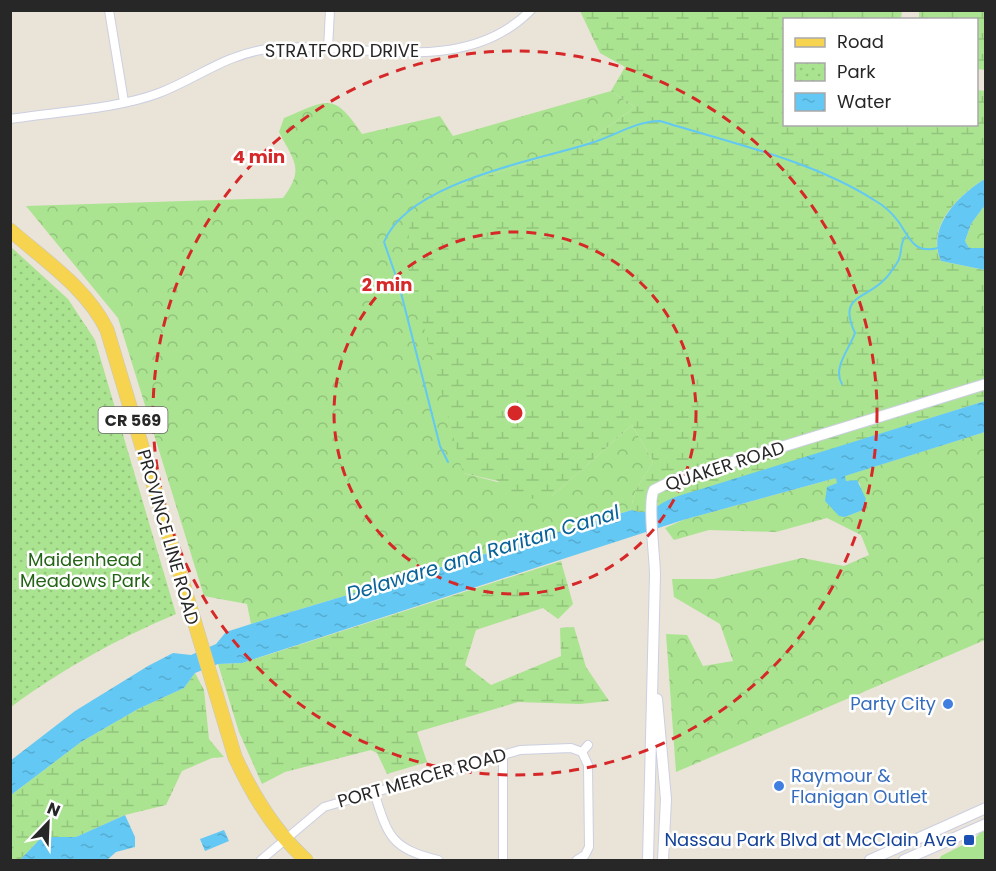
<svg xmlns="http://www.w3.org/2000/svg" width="996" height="871" font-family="Poppins,sans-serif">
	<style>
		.grass { fill: #aae490 }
		.forest { fill: url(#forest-crowns) }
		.wetland { fill: url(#wetland-marsh) }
		.park { fill: url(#park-dots) }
		.water { fill: url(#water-ripples) }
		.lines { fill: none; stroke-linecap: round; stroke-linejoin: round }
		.stream { stroke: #63c8f3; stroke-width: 2 }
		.minor-casing { stroke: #cccfe1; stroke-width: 10 }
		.tertiary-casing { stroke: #cccfe1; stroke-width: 12 }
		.primary-casing { stroke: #c7c7c7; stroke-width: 15 }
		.minor { stroke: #fff; stroke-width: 8 }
		.tertiary { stroke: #fff; stroke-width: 10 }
		.primary { stroke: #f6d450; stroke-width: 14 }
		.ring { fill: none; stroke: #d62828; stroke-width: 3; stroke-dasharray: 10 8 }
		.shop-dot { fill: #3f7fe0; stroke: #fff; stroke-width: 2 }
		.transit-dot { fill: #1a4fb4; stroke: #fff; stroke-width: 2 }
		.labels { text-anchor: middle; stroke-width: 5; stroke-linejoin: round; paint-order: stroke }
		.shield { fill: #fff; stroke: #686868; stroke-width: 1.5 }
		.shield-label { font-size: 16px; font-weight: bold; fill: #272727 }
		.street-label { font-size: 18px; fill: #272727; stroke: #fff }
		.park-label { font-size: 18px; fill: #246416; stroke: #fff }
		.shop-label { font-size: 18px; fill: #366cbe; stroke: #fff; text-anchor: end }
		.transit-label { font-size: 18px; fill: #164399; stroke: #fff; text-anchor: end }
		.water-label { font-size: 20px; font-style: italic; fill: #08639a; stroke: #fff }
		.centre { fill: #d62828; stroke: #fff; stroke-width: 3 }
		.ring-label { font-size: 18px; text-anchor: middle; font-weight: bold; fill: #d62828; stroke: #fff; stroke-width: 5; stroke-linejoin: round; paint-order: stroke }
	</style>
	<defs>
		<pattern id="forest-crowns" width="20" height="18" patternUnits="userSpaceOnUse" patternTransform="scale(1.5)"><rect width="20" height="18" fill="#aae490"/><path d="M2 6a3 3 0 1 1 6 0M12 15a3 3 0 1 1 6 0" fill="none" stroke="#92c47c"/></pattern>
		<pattern id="wetland-marsh" width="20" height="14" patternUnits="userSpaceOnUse" patternTransform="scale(1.5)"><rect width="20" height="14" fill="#aae490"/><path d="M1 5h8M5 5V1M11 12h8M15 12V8" fill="none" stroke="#92c47c"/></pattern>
		<pattern id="park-dots" width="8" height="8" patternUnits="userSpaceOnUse" patternTransform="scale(1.5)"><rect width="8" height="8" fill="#aae490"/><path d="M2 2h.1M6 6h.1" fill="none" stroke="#92c47c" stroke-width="1.8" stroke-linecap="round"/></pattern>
		<pattern id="water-ripples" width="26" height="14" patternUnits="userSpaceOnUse" patternTransform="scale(1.5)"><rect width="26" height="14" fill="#63c8f3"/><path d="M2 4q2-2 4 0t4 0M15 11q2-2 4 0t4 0" fill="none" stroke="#56acd0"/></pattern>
	</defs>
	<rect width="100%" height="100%" fill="#eae3d7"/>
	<path class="grass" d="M985,828V860H939L941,856L973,840Z"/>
	<path class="forest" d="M611,91L635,107L585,144L459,185L463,473L552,496L632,425L653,461C646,478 631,489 632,510L251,624L247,604L204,596L118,318L26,206L283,198C305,169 294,161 279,132L284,118C328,100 333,91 362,134L440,116L453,136Z
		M985,205V248H969L965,241L971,224Z
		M985,432V640L676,772L666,634L687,635L703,666L733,661L720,624L674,597L672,579H714L802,558L844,566L869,555L861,535L827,518L776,532L709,530L674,540L665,528L683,520L836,478L845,517L863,510L860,484L857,481H846L844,476Z"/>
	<path class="wetland" d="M580,11H902L901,19L784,20V124H976L977,90L985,91V179C958,195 925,228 941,261L985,270V401L666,501C655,511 645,515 632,510C631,489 646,478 653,461L632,425L552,496L510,502L498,481L463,473L407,264L410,218L459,185L585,144L635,107L611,91L625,67L600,53Z
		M919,11H985V70L977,69L976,20H919Z
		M561,561L573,604L558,619L543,608L476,630L465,665L491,685L561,656L560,628L574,627L586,667L609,701L580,704L518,702L417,732L427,762L387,774L377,753L371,750L285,772L262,784L239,732L218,664L242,663Z
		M195,673L204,690L209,739L224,757L212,758L182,771L166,805L125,815L76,837H42L20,860H11V795L81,742L138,709L184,688Z"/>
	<path class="park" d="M11,247L68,299L95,340L176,614C115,640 64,668 11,707Z"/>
	<path class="water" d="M985,179V205L971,224L965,241L969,248H985V270L941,261C926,228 958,195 985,179Z
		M985,401V432L845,476L846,481L857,480L866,499L863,510L845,517L839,516L825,501L827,487L837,483L836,478L683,520L242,663L218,664L195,673L184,688L138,709L81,742L11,795L10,761L75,711L148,666L173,653L191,655L216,644L226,632L251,624L632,510C647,516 653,508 666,501C676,496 688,493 698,490Z
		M125,815L135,837V847L116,852L107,860H20L42,837H76Z
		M224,830L229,841L205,851L200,839Z"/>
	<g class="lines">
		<path class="stream" d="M842,384C832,368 850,348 855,333C838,296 863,300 883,281C888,277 893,269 897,263C903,255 899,245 905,237
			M448,462L440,446L399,285L384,242C408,182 535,161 591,143C615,136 635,121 660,121C731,143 811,160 874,200C883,205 892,213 898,221C910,238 913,254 938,248"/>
		<g class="minor-casing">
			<path id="minor" d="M109,10L124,102
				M328,49L330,10
				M10,119C55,112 117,109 159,93C196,79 226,54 268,49C354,39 461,81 531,10
				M582,752L588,745
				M503,754V860
				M374,792C388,836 390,848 438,860
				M261,860L324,807L520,750L571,748L582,752L588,765L589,847L585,855L577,860"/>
		</g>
		<g class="tertiary-casing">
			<path id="tertiary" d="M657,699L666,799L663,860
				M648,860L655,575C655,556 647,501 654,490L674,480L986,384
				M870,860L986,808
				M904,860L986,824"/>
		</g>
		<g class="primary-casing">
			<path id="primary" d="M10,230C44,260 87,288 107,330L235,757C253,796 275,832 306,860"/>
		</g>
		<use href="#minor" class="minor"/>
		<use href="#tertiary" class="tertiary"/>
		<use href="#primary" class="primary"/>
	</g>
	<g class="ring">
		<circle cx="515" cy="413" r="181"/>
		<circle cx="515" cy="413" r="362"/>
	</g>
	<g class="shop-dot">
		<circle cx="948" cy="704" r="6"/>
		<circle cx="779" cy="786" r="6"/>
	</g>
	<rect class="transit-dot" x="963" y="834" width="12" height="12" rx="3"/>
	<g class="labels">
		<rect class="shield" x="98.5" y="407" width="69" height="26" rx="4.5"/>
		<g class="shield-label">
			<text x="133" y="426">CR 569</text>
		</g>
		<g class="street-label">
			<text x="342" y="57">STRATFORD DRIVE</text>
			<text transform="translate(725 466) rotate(-18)" y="6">QUAKER ROAD</text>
			<text transform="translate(168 537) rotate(74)" y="6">PROVINCE LINE ROAD</text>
			<text transform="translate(422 778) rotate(-16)" y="6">PORT MERCER ROAD</text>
		</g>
		<g class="park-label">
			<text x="85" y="566">Maidenhead<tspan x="85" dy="21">Meadows Park</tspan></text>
		</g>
		<g class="shop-label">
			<text x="936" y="710">Party City</text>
			<text x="791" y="782" text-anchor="start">Raymour &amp;<tspan x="791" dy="21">Flanigan Outlet</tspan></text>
		</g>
		<g class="transit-label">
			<text x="957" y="846">Nassau Park Blvd at McClain Ave</text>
		</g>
		<g class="water-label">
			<text transform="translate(483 553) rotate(-17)" y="7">Delaware and Raritan Canal</text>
		</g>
	</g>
	<circle cx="515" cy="413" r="9" class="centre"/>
	<g class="ring-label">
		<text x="259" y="163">4 min</text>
		<text x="387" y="291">2 min</text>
	</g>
	<rect width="996" height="871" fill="none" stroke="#272727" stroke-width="24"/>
	<rect x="783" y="18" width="195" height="108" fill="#ffffff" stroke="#a9a9a9" stroke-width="1.5"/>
	<rect x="795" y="38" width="30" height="9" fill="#f6d450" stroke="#a9a9a9" stroke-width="1.5"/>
	<text x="837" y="48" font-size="18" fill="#272727">Road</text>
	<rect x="795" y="63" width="30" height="18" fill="url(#park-dots)" stroke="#a9a9a9" stroke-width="1.5"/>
	<text x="837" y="78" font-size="18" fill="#272727">Park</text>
	<rect x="795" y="93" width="30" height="18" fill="url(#water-ripples)" stroke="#a9a9a9" stroke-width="1.5"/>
	<text x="837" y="108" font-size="18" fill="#272727">Water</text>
	<g transform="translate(48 823) rotate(23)" stroke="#ffffff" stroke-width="4.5" paint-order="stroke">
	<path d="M0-4.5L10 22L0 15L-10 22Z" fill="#272727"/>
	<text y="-9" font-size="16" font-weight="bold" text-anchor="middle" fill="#272727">N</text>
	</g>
</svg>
